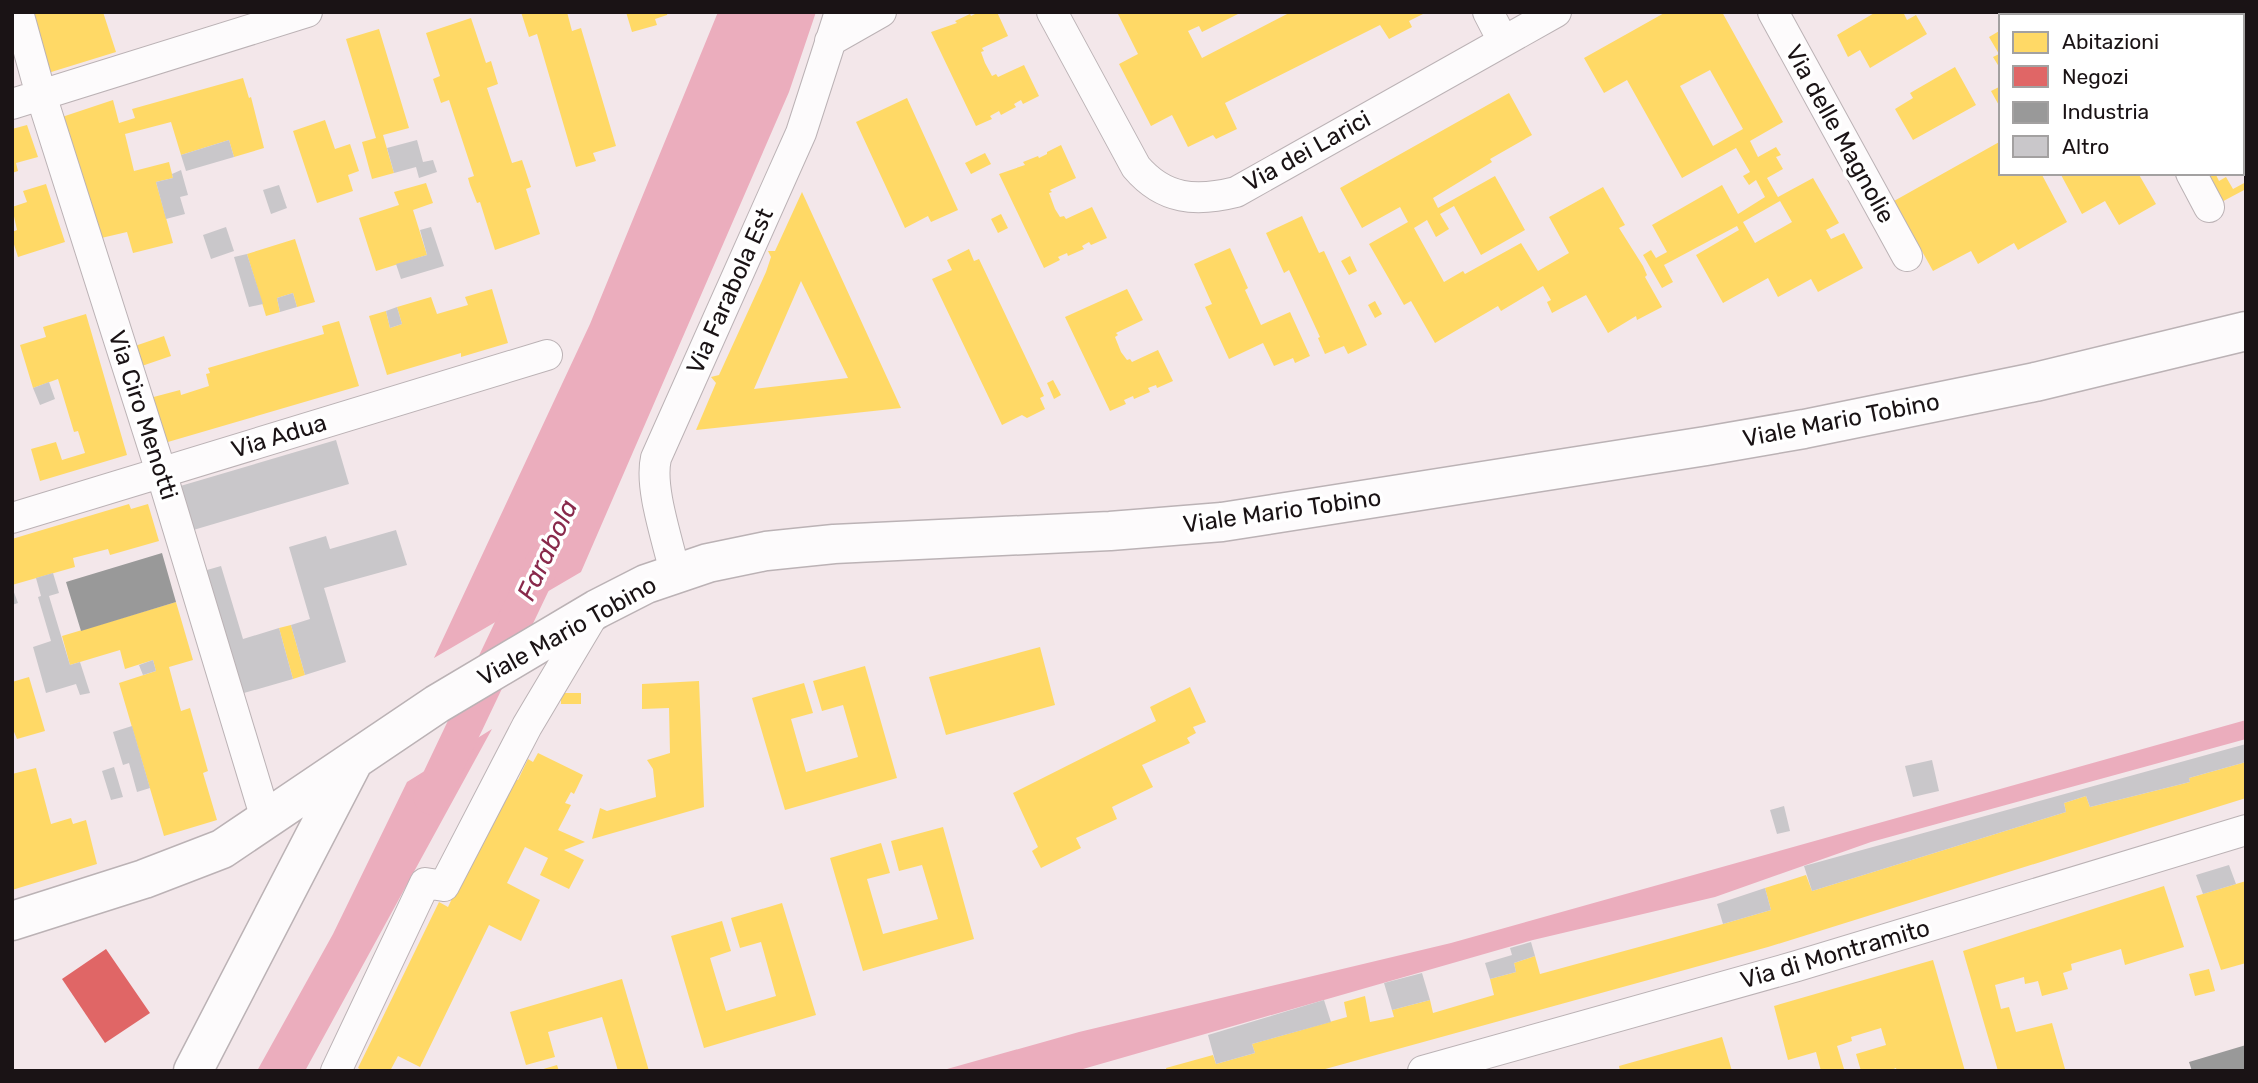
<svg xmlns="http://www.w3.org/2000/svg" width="2258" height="1083" font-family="Rubik,sans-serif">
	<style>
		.water { fill: #ebadbd }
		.homes { fill: #ffd966; fill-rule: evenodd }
		.shops { fill: #e06666 }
		.industry { fill: #999 }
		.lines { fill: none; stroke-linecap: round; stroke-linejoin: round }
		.canal { stroke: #ebadbd; stroke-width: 35 }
		.building { fill: #c9c7ca }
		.street-casing { stroke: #bbb2b5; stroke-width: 32 }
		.secondary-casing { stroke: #bbb2b5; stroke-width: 41 }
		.street { stroke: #fdfbfc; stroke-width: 30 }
		.secondary { stroke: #fdfbfc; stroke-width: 38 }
		.labels { text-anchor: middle; stroke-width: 7; stroke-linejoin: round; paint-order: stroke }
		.street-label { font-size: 24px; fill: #1a1315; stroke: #fff }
		.water-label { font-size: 26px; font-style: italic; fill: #89294b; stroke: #fff }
	</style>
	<rect width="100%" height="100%" fill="#f3e7ea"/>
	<path class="water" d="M718,12H816L789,92L581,572L434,658L590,324Z
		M2246,720V739L1871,842L1715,897L1533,940L1076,1071H940L1079,1032L1451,943Z
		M492,729L305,1071H257L333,934L407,782Z"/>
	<path class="homes" d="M30,12H103L116,52L48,73Z
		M521,12H567L572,31L581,28L616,146L593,153L596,161L576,167L537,34L529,37Z
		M626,12H668L667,15L655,19L657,25L632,32Z
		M979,12H997L1008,36L982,48L984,51L981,52L985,63L992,76L996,74L998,77L1024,65L1039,96L1023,104L1021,100L1014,104L1016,107L1001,115L999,111L990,116L992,119L976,126L931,32L957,23L955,21L970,14L971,16Z
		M1117,12H1242L1202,32L1199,26L1188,31L1202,58L1291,12H1427L1409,21L1412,27L1389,39L1380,25L1225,103L1237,129L1216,139L1213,135L1188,147L1172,115L1151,126L1119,64L1138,54Z
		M1666,12H1722L1783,122L1750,141L1758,157L1776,147L1781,155L1776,157L1783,169L1767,178L1778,197L1813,178L1839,223L1826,230L1831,239L1844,233L1863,268L1818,292L1811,279L1778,297L1768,278L1723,303L1696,255L1739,230L1737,226L1664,265L1673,282L1662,288L1643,255L1651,250L1656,258L1667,252L1652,225L1722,185L1738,214L1765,197L1756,180L1749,185L1743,176L1750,172L1736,148L1682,178L1627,80L1604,93L1584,58ZM1710,70L1743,129L1713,146L1680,86ZM1780,201L1792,222L1755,243L1743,222Z
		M1876,12H1903L1907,20L1916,15L1927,34L1870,68L1860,50L1848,57L1837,35Z
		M2225,12H2241L2246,20V57L2242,59V16H2219Z
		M471,18L486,63L491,61L498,84L487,88L512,163L522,160L531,187L526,189L540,234L495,250L480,202L477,203L470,185L468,178L474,176L449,100L441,103L433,79L440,76L426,33Z
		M379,29L409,128L383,135L394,173L372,179L362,142L376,138L346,39Z
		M2001,30V70L1993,57L1999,54L1989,37Z
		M1955,67L1976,105L1913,140L1895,109L1913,98L1910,93Z
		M243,78L249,98L251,97L264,148L234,157L229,140L181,155L171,122L125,134L134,171L169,162L173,178L156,182L173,243L133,253L127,232L97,239L62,117L113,100L119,123L135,118L132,109Z
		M2001,86V109L1991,91Z
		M1509,93L1532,135L1490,159L1492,162L1433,198L1438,208L1495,176L1525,230L1481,255L1454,206L1440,214L1449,229L1436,237L1427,220L1414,228L1444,282L1463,271L1465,274L1521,243L1538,271L1569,253L1549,217L1603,187L1625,225L1619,228L1643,266L1647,275L1645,277L1662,307L1637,320L1636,316L1608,333L1586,295L1552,313L1547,302L1551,300L1543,286L1501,311L1498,306L1435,343L1411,301L1404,305L1369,244L1408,222L1400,207L1362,228L1340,188Z
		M907,98L958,210L931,222L928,216L905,228L856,122Z
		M2246,114V134L2242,136V116Z
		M325,120L335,149L350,144L359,171L348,175L353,191L317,203L293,131Z
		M27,125L38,157L16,163L18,171L12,173V129Z
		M2001,141V173H2041L2067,222L2018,250L2014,243L1978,264L1971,251L1933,271L1894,201Z
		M1061,145L1076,178L1050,190L1052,192L1049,193L1055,209L1060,217L1064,216L1066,219L1092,207L1107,238L1091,245L1089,242L1082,246L1084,249L1068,256L1067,253L1058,257L1060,260L1044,268L999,174L1025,165L1023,162L1038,156L1039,158L1047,154V152Z
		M985,153L991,164L971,174L965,163Z
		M2060,173H2138L2156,204L2119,225L2105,201L2082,214Z
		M2196,173H2215L2219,181L2226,177L2233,189L2246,182V189L2214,206Z
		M426,183L433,203L413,210L427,255L376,271L359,218L399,205L394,192Z
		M46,184L65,242L18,257L12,238V232L17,230L12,207L27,202L23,191Z
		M802,192L901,408L696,430L716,383L711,377L719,375L766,272L771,257L768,251H775ZM801,281L848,378L754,389L764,366Z
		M1001,214L1008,228L998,233L991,219Z
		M1302,216L1319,253L1324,251L1367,345L1348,354L1344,346L1325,354L1318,338L1320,337L1289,270L1284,273L1266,233Z
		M295,239L315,302L297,307L293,293L277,298L280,312L266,316L247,254Z
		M1230,248L1248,288L1245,290L1261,325L1290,312L1310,356L1295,363L1293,358L1274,366L1263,343L1229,359L1205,307L1212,304L1194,264Z
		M969,249L974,261L979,259L1044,396L1040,398L1045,409L1027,418L1022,415L1002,425L932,279L952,270L947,260Z
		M1350,256L1357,271L1349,275L1341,261Z
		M492,289L508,343L461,357V353L387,375L369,316L386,311L390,328L402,324L397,307L431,297L437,314L468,305L465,297Z
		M1127,289L1143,320L1116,333L1118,335L1115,337L1121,352L1127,360L1130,359L1132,362L1158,350L1173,381L1157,388L1156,385L1148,388L1150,392L1134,399L1133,396L1124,400L1126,404L1110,411L1065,317Z
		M1375,301L1382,314L1375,318L1368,305Z
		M86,314L127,455L40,481L31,449L56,442L62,460L85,453L78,431L74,432L58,379L33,388L20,345L46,337L43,327Z
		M339,321L359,386L161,444L146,399L180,390L181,395L209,386L206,374L210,373L208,368L324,334L322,326Z
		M164,336L171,356L136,368L132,347Z
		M1053,380L1061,395L1054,399L1047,383Z
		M129,504L131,509L148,504L159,541L110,555L108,549L73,558L75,567L12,585V539Z
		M176,602L193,660L169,667L181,711L190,708L208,771L203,773L217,820L164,836L119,683L156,671L153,660L125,669L120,650L70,665L62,636Z
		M291,625L305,675L293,679L279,628Z
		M1040,647L1055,705L946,735L929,677Z
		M865,666L897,778L785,810L752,698L804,683L813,713L791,719L806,772L858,757L843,705L822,711L813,681Z
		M29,677L45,731L17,739L12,727V682Z
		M699,681L704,807L592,839L600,808L607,811L656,797L653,769L647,760L670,753L669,708L642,709V684Z
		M1190,687L1206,722L1193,727L1196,733L1187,738L1190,743L1142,765L1153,787L1112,807L1117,819L1076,838L1081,848L1041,868L1032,851L1038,847L1013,793L1156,721L1150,707Z
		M561,693H581V704H561Z
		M538,753L583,775L574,794L571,792L565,803L571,805L558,830L585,842L564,850L584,860L569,889L540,875L548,858L525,847L507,883L540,900L521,941L489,925L420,1067L398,1056L390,1071H364L358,1068L439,902L448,907L511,776L518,780L528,759L533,762Z
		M2246,762V798L1768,947L1318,1071H1167L1166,1068L1213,1055L1216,1064L1255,1053L1252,1044L1347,1017L1344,1002L1365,996L1370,1022L1394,1017L1392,1010L1430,1000L1433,1013L1494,995L1490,979L1516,972L1514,963L1535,956L1540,974L1723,924L1771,910L1765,888L1806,875L1812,891L2066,812L2064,803L2086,796L2090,807L2190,782L2189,778Z
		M36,768L51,824L71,818L73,824L86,820L97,864L12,890V774Z
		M943,827L974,939L863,971L830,858L881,843L890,873L867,879L883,934L938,919L922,865L899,871L891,841Z
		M2246,881V963L2221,970L2196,896Z
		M2164,886L2184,947L2125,965L2121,949L2071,964L2072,970L2063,973L2068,989L2042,996L2038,981L2025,984L2024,977L1995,985L2001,1009L2009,1007L2016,1032L2052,1023L2065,1069L1998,1071L1963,951Z
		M782,903L816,1015L704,1048L671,936L722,921L731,951L710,958L726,1011L776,996L761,942L740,948L731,918Z
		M1933,960L1965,1071H1897L1896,1068L1888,1071H1861L1856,1054L1886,1045L1881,1028L1851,1037L1852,1041L1837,1046L1844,1069L1821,1071L1816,1052L1788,1060L1774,1006Z
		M2209,969L2215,991L2195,996L2189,974Z
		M622,979L649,1071H618L602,1017L548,1032L555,1057L526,1065L510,1012Z
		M1722,1037L1732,1071H1620L1619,1066Z
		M557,1065L559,1071H540V1070Z"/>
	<path class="shops" d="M106,949L150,1013L105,1043L62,979Z"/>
	<path class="industry" d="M162,553L176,602L81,631L66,582Z
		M2246,1045V1071H2192L2189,1062Z"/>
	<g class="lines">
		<path class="canal" d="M431,797L542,564"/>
	</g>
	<path class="building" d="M229,140L234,157L186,171L181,155Z
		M417,140L423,162L433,160L437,172L419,178L416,167L394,173L387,148Z
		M181,170L188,195L180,197L185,214L166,219L156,182L173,178L172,174Z
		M279,185L287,208L271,214L263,190Z
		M226,227L234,251L211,259L203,235Z
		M431,227L444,266L401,279L396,264L427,255L420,230Z
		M247,254L263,304L249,307L234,257Z
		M293,293L297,307L280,312L277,298Z
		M397,307L402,324L390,328L386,311Z
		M49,382L55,399L40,405L33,388Z
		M336,440L349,484L190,531L177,487Z
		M396,530L407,565L324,588L346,662L305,675L291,625L310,619L289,547L326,536L330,549Z
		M221,566L243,639L279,628L293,679L237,695L200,572Z
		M53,573L59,593L49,596L59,629L70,665L80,662L90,693L80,695L76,684L46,693L33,647L51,641L38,597L41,596L36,578Z
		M12,587L18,603L12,605Z
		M153,660L156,671L143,675L139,665Z
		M132,726L150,788L137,792L129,763L123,765L113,732Z
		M2246,744V762L2189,778L2190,782L2090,807L2086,796L2064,803L2066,812L1812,891L1804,866Z
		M1932,760L1939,791L1913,797L1905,766Z
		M114,767L123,797L111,800L102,771Z
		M1784,806L1790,831L1777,834L1770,810Z
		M2229,865L2236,884L2203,894L2196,875Z
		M1765,888L1771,910L1723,924L1717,904Z
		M1531,942L1535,956L1514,963L1516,972L1490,979L1485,963L1512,955L1510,948Z
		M1422,973L1430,1000L1392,1010L1384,983Z
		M1324,1000L1331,1022L1252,1044L1255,1053L1216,1064L1208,1035Z"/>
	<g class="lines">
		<g class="street-casing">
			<path id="street" d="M18,12L41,95L161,472L266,819
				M1052,12L1136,167C1164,200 1196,202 1236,192L1556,12
				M1488,12L1503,41
				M1773,12L1907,256
				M2103,12L2105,16
				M830,41L881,12
				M12,104L307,12
				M2191,173L2209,207
				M12,518L547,355
				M675,573C668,541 649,488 656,458L801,133L840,12
				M336,1071L425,883L444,886L527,726L596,610
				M1423,1071L1797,966L2246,830"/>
		</g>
		<g class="secondary-casing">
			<path id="secondary" d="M12,921L144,879L222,849L437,704L597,609L646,584L708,563L766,551L834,544L1110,531L1222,522L1706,446L1804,429L2035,382L2246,331
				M193,1071L353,762"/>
		</g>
		<use href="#street" class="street"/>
		<use href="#secondary" class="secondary"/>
	</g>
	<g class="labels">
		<g class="street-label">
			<text transform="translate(1840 134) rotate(61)" y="8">Via delle Magnolie</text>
			<text transform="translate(1307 151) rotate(-29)" y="8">Via dei Larici</text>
			<text transform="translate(730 291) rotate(-66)" y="8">Via Farabola Est</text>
			<text transform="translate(143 415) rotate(72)" y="8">Via Ciro Menotti</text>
			<text transform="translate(1841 420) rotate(-11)" y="8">Viale Mario Tobino</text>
			<text transform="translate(279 436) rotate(-17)" y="8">Via Adua</text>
			<text transform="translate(1282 511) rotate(-8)" y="8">Viale Mario Tobino</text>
			<text transform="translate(567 631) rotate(-29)" y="8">Viale Mario Tobino</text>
			<text transform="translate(1835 954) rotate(-16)" y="8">Via di Montramito</text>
		</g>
		<g class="water-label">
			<text transform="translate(547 550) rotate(-65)" y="9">Farabola</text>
		</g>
	</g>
	<rect width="2258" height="1083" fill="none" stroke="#1a1315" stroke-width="28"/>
	<rect x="1999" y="14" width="245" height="161" fill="#ffffff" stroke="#a3a1a1" stroke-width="2"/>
	<rect x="2013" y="32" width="35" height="21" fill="#ffd966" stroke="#a3a1a1" stroke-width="2"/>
	<text x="2062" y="49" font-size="21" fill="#1a1315">Abitazioni</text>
	<rect x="2013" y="66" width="35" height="21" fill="#e06666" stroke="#a3a1a1" stroke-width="2"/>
	<text x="2062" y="84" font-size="21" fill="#1a1315">Negozi</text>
	<rect x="2013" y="102" width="35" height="21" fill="#999999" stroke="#a3a1a1" stroke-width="2"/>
	<text x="2062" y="119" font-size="21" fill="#1a1315">Industria</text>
	<rect x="2013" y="136" width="35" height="21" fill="#c9c7ca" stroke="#a3a1a1" stroke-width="2"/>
	<text x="2062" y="154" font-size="21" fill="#1a1315">Altro</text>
</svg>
